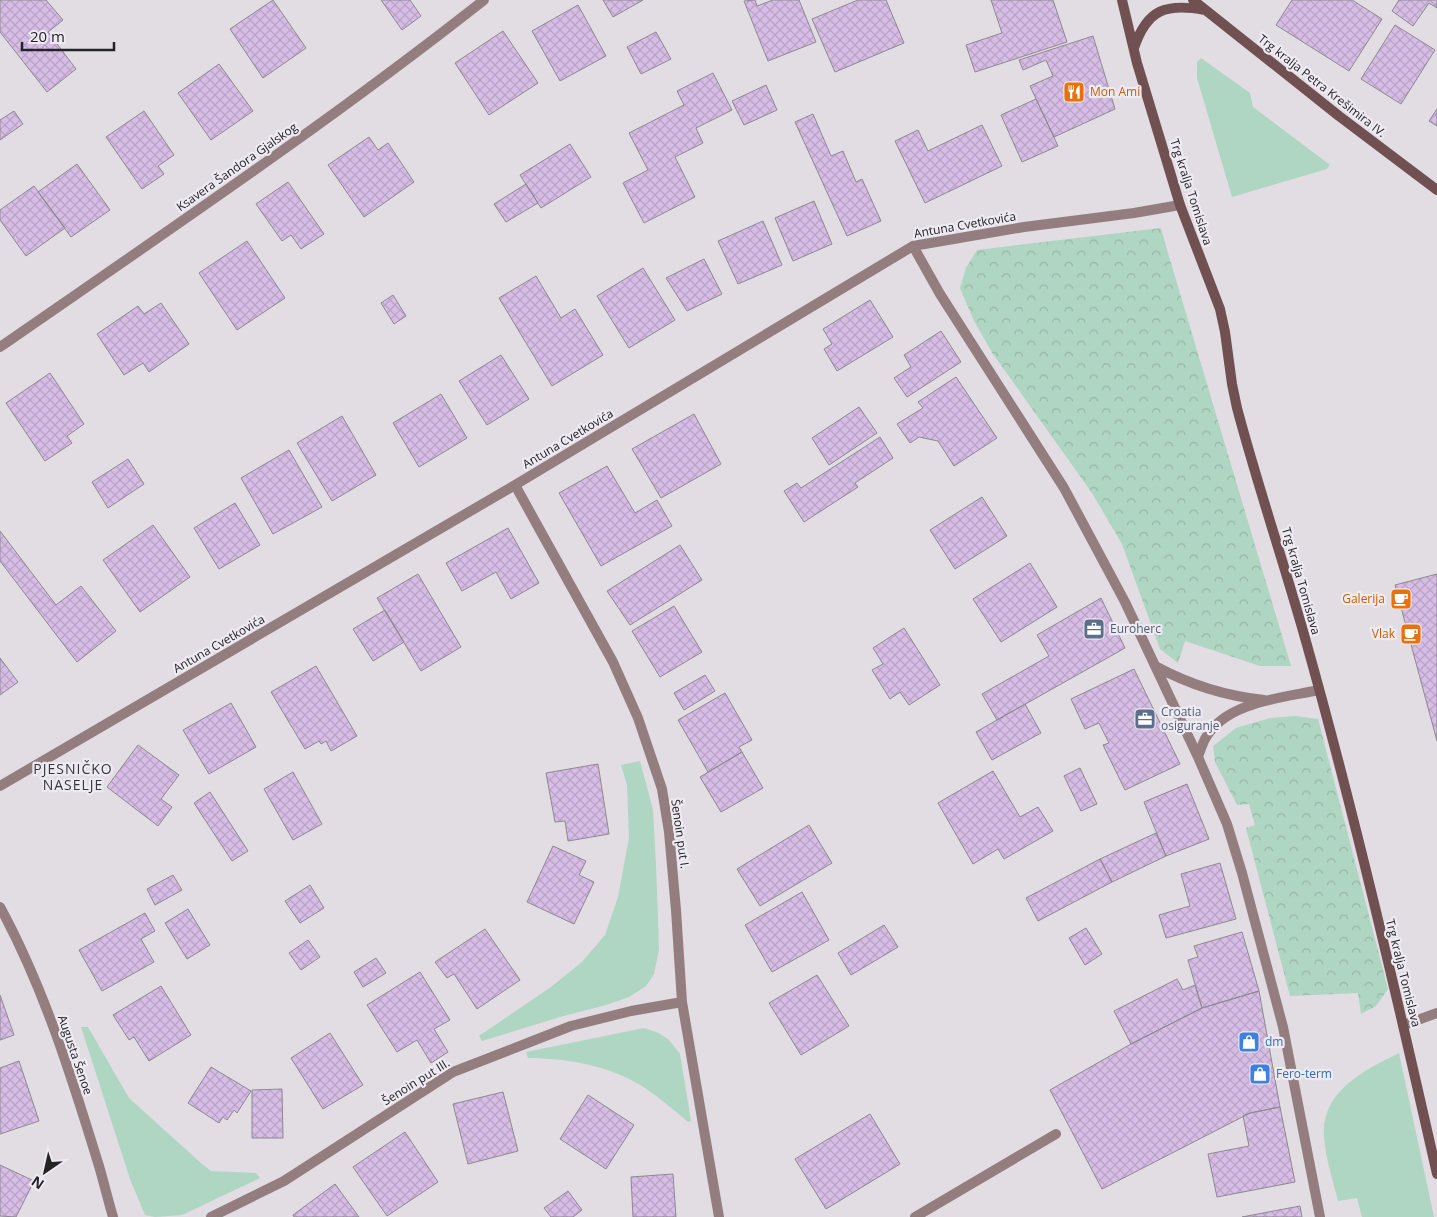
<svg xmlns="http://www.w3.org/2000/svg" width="1437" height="1217" font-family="'Open Sans',sans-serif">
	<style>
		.grass { fill: #afd5c3 }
		.park { fill: url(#park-crowns) }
		.building { fill: url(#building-cross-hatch); stroke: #8d8990 }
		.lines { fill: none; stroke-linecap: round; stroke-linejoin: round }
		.lane { stroke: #947d7e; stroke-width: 10 }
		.street { stroke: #947d7e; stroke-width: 10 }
		.secondary { stroke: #705051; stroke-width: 10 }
		.labels { text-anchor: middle; stroke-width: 4.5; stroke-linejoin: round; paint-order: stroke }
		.street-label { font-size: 12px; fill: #242325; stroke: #eeeaf1 }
		.food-label { font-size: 12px; fill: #c56008; stroke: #eeeaf1; text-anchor: end }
		.service-label { font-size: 12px; fill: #4e5e75; stroke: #eeeaf1; text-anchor: start }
		.shop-label { font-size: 12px; fill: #366cbe; stroke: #eeeaf1; text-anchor: start }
		.neighbourhood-label { font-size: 14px; letter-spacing: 1px; fill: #39353b; stroke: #eeeaf1 }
	</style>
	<defs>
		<pattern id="park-crowns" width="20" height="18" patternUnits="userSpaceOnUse" patternTransform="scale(1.25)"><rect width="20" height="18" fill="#afd5c3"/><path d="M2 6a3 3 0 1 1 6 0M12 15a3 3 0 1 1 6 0" fill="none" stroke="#96b7a7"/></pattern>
		<pattern id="building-cross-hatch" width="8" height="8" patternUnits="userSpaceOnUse" patternTransform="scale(1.25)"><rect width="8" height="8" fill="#d7bde6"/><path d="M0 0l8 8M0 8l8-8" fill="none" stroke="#b8a2c5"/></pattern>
	</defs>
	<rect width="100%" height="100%" fill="#e1dde3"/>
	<path class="grass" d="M1201,58L1250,93L1253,107L1330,165L1327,169L1232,197L1197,78V62Z
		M640,761L653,810L656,865L659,949L654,974L646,986L629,997L606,1005L560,1017L482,1041L479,1036L551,987L582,962L605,935L618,897L629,838L627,785L621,765Z
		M81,1027H88L129,1098L202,1164L211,1171L256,1173L260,1178L182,1215L155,1217L145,1215L130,1179Z
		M644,1028L659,1033L669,1040L680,1054L691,1121L688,1122C674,1110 660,1098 645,1088C612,1066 567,1058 528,1058L526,1052Z
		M1399,1053L1434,1217H1362L1357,1198L1338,1201C1333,1180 1325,1157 1324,1136C1321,1091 1365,1070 1399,1053Z"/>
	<path class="park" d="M1161,228L1165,243L1291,666H1260L1185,641L1178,663L1160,649L1122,544L1092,493L993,354L974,321L960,288L966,268L977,250Z
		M1295,716L1318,719L1388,989L1376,1006L1361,1014L1358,993L1290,996L1246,828L1255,825L1249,804L1237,805L1215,762L1213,746L1236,728L1270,718Z"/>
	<path class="building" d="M0,0H46L63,20L48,32L76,69L47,92L0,32Z
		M273,0L306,48L263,78L230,29Z
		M381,0H410L421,16L402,30Z
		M603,0H643L613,17Z
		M755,0L757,6L773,0H799L816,42L768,61L744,1Z
		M858,0H886L904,43L835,72L812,19Z
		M991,0H1053L1067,42L975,72L966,45L1002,33Z
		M1292,0H1352L1382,19L1349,71L1276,25Z
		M1399,0H1437V8L1429,3L1413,26L1392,11Z
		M578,5L606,56L560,81L532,31Z
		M1395,25L1435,50L1401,104L1361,79Z
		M503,31L538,83L489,115L455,63Z
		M656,32L671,59L641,74L627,47Z
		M1093,36L1115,109L1054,137L1030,86L1053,76L1046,60L1023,70L1019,60Z
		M219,64L253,111L211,140L178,93Z
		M713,73L732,110L696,128L703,143L675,157L695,197L644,223L623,183L648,170L629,133L684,105L677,91Z
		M766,85L777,110L744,125L732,101Z
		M1036,99L1058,146L1022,162L1001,115Z
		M1437,109V126L1429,121Z
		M14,111L23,124L0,140V120Z
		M144,111L174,155L158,166L164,174L142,189L106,137Z
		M813,114L831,156L843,151L856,182L862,179L881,221L847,236L795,122Z
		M982,125L1002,166L925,203L895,141L918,130L928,151Z
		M369,137L378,150L388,143L414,182L364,217L328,165Z
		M570,144L591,177L541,208L520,175Z
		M77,164L110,210L71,237L38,192Z
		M288,182L324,234L301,249L291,235L282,241L256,204Z
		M526,184L538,203L506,222L494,204Z
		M34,186L65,228L26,256L0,220V210Z
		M814,201L832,244L793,261L775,218Z
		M763,221L782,265L738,284L718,241Z
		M247,241L285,298L237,330L199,273Z
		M704,259L722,294L687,311L666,278Z
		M643,268L675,320L629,348L597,296Z
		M536,276L561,318L575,309L603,355L552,386L499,298Z
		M393,295L406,316L394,324L381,303Z
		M870,300L893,337L837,371L824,349L832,344L823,329Z
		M161,303L189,344L149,372L143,363L124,375L97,334L138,306L144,314Z
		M941,331L961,362L907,397L894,378L911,367L904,355Z
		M501,355L529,399L487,425L459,381Z
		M50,373L84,424L67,436L72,443L45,461L6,403Z
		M956,377L997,438L954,466L938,441L919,437L910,443L897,424L923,408L918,402Z
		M441,394L467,438L419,467L393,423Z
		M859,407L877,433L829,465L812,438Z
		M694,414L721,464L661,498L632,449Z
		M342,416L376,475L332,501L297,443Z
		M880,437L893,458L855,483L858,487L804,522L784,491L797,483L801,488Z
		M289,450L322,507L273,534L241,478Z
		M128,459L144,484L108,508L92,482Z
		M607,466L635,513L657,500L672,526L601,566L559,493Z
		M982,497L1007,536L955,569L930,530Z
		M235,503L260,545L219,569L194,528Z
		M153,525L190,577L140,612L103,560Z
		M508,528L539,583L511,599L496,572L462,591L446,563Z
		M0,531L56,605L81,586L116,631L77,662L0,561Z
		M680,545L702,580L630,625L607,591Z
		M1030,563L1057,607L1001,642L973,599Z
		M418,574L461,647L421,671L377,598Z
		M1437,574V741L1395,585Z
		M1101,598L1125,648L997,720L982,694L1049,656L1037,635Z
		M674,606L702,652L660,677L632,631Z
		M385,610L404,642L373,661L353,629Z
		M904,628L940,685L909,705L900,692L890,699L872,670L883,664L873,648Z
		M0,658L18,682L0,695Z
		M316,666L357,736L331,751L326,741L321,744L319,741L305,749L271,692Z
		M1134,669L1180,764L1125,790L1103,745L1109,743L1099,723L1085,729L1071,699Z
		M705,675L715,691L684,710L674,693Z
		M725,693L752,740L739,747L742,752L708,772L678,720Z
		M231,703L256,747L209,774L183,730Z
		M1025,704L1041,733L992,760L976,732Z
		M138,745L179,775L161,799L172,807L158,826L107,787Z
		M742,752L763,788L721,812L700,777Z
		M598,764L609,834L568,841L565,821L555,822L546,773Z
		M1080,768L1097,804L1081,811L1064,776Z
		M993,771L1020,817L1038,807L1053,831L1004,859L998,849L973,864L938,803Z
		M293,772L322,824L293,840L264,789Z
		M1187,784L1209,839L1166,856L1144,802Z
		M210,792L248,851L232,861L194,803Z
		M809,825L832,863L760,906L737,869Z
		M1156,833L1166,856L1112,882L1100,859Z
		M553,846L586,861L579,875L594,882L574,924L527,902Z
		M1100,859L1112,882L1038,921L1026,898Z
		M1220,863L1236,919L1166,938L1159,915L1190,906L1181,874Z
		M173,875L182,890L155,905L147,889Z
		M310,885L324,908L300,923L285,901Z
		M802,892L829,940L772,972L745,925Z
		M188,909L210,945L187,959L165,923Z
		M145,913L155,931L141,939L154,962L102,991L79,950Z
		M884,925L898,947L851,975L838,953Z
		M1086,928L1102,954L1085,965L1069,938Z
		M485,929L520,980L477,1009L454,974L447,978L435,962Z
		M1242,932L1259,991L1202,1008L1188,960L1198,957L1194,946Z
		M308,940L320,957L301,970L289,953Z
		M376,958L386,973L363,987L354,972Z
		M420,972L450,1020L434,1029L448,1052L431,1063L417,1040L397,1052L367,1005Z
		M817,975L849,1026L801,1055L769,1003Z
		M1177,979L1183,990L1195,985L1202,1008L1131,1044L1114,1011Z
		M161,986L191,1035L149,1061L134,1037L129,1040L113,1015Z
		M1259,991L1280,1107L1250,1113L1102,1189L1050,1090L1131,1044L1202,1008Z
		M0,995L14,1035L0,1040Z
		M330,1033L363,1085L323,1109L291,1058Z
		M19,1061L39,1121L0,1134V1068Z
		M211,1067L251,1091L237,1113L234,1110L227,1120L223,1117L219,1123L188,1103Z
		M282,1089L283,1138H252V1090Z
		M503,1092L518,1151L468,1164L453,1104Z
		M588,1095L634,1125L606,1169L560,1139Z
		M1280,1107L1295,1182L1217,1197L1208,1154L1249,1146L1243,1116L1250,1113Z
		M870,1114L900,1164L826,1209L795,1159Z
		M405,1132L438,1182L387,1216L353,1167Z
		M0,1165L34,1181L16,1217L0,1216Z
		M673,1174L676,1217H633L631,1177Z
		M335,1184L359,1217H294L293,1215Z
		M568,1191L582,1210L573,1217H551L544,1208Z
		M1300,1206L1302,1217H1242Z"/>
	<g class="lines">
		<path class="lane" d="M915,1217L1056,1134"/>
		<path class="street" d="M913,246L940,294L1064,488L1125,602L1198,757L1227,824L1242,873L1283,1027L1320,1217
			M0,347C163,234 328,123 484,0
			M515,485L613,662L638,718L662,789L669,832L676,910L682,1002L719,1217
			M1155,666C1190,685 1225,696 1264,700
			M1198,757C1200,751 1202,745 1205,739C1225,702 1281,698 1319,690
			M0,786L515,485L913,246L1024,227L1134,213L1180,205
			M0,907C44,988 72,1078 99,1166C104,1183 108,1200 113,1217
			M1404,1025L1437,1013
			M211,1217L284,1181L453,1072L571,1026L631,1011L682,1002"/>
		<path class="secondary" d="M1122,0L1137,63L1180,205L1220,309L1225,332L1232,384L1237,408C1258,487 1285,566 1307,645C1356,820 1397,997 1437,1174
			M1193,0L1339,116L1437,190
			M1134,48C1147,9 1166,3 1205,10"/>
	</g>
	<defs>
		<g id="restaurant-square" transform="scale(1.125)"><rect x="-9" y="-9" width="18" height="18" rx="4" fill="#e8710a" stroke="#eeeaf1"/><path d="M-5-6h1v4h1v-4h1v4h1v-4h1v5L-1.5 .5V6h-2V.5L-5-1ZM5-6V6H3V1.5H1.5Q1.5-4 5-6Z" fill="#fff"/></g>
		<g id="cafe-square" transform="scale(1.125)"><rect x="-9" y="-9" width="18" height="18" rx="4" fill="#e8710a" stroke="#eeeaf1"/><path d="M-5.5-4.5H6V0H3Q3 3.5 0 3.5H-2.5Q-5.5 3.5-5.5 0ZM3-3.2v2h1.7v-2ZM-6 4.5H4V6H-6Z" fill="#fff"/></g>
		<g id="office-square" transform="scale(1.125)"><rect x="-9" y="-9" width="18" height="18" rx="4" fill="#5c6f8a" stroke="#eeeaf1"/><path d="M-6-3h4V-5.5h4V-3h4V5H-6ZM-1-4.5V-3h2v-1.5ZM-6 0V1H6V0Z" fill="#fff"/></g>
		<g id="shop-square" transform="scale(1.125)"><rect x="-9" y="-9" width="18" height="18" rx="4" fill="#3f7fe0" stroke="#eeeaf1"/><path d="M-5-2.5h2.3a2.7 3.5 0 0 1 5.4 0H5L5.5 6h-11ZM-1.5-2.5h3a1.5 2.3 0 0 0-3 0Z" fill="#fff"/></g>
	</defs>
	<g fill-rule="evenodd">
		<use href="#restaurant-square" x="1074" y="92"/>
		<use href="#cafe-square" x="1401" y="599"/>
		<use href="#office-square" x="1094" y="629"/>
		<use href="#cafe-square" x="1411" y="634"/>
		<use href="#office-square" x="1145" y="719"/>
		<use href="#shop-square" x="1249" y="1042"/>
		<use href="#shop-square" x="1260" y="1074"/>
	</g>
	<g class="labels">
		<g class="street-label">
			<text transform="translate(1322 86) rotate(38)" y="4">Trg kralja Petra Krešimira IV.</text>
			<text transform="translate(237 167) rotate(-35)" y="4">Ksavera Šandora Gjalskog</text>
			<text transform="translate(1191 192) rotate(72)" y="4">Trg kralja Tomislava</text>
			<text transform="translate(965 225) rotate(-10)" y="4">Antuna Cvetkovića</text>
			<text transform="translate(568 439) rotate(-31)" y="4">Antuna Cvetkovića</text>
			<text transform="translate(1301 581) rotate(74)" y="4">Trg kralja Tomislava</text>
			<text transform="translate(219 644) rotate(-30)" y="4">Antuna Cvetkovića</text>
			<text transform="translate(680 834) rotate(82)" y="4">Šenoin put I.</text>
			<text transform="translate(1403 973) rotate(76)" y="4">Trg kralja Tomislava</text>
			<text transform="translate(75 1055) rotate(71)" y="4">Augusta Šenoe</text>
			<text transform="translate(416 1082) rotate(-32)" y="4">Šenoin put III.</text>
		</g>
		<g class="food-label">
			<text x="1090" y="96" text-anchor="start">Mon Ami</text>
			<text x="1385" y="603">Galerija</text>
			<text x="1395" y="638">Vlak</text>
		</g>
		<g class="service-label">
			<text x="1110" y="633">Euroherc</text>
			<text x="1161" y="716">Croatia<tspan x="1161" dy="14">osiguranje</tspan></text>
		</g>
		<g class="shop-label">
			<text x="1265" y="1046">dm</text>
			<text x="1276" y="1078">Fero-term</text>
		</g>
		<g class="neighbourhood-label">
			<text x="73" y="774">PJESNIČKO<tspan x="73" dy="16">NASELJE</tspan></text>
		</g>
	</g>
	<g transform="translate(45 1172) rotate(214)" stroke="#eeeaf1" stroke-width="4" paint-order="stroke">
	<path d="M0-4L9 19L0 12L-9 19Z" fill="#242325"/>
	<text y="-8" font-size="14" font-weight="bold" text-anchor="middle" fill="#242325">N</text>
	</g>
	<path d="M22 42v8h92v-8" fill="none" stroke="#242325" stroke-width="2.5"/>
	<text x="30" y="42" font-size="15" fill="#242325" stroke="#eeeaf1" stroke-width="4" paint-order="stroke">20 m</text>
</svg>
